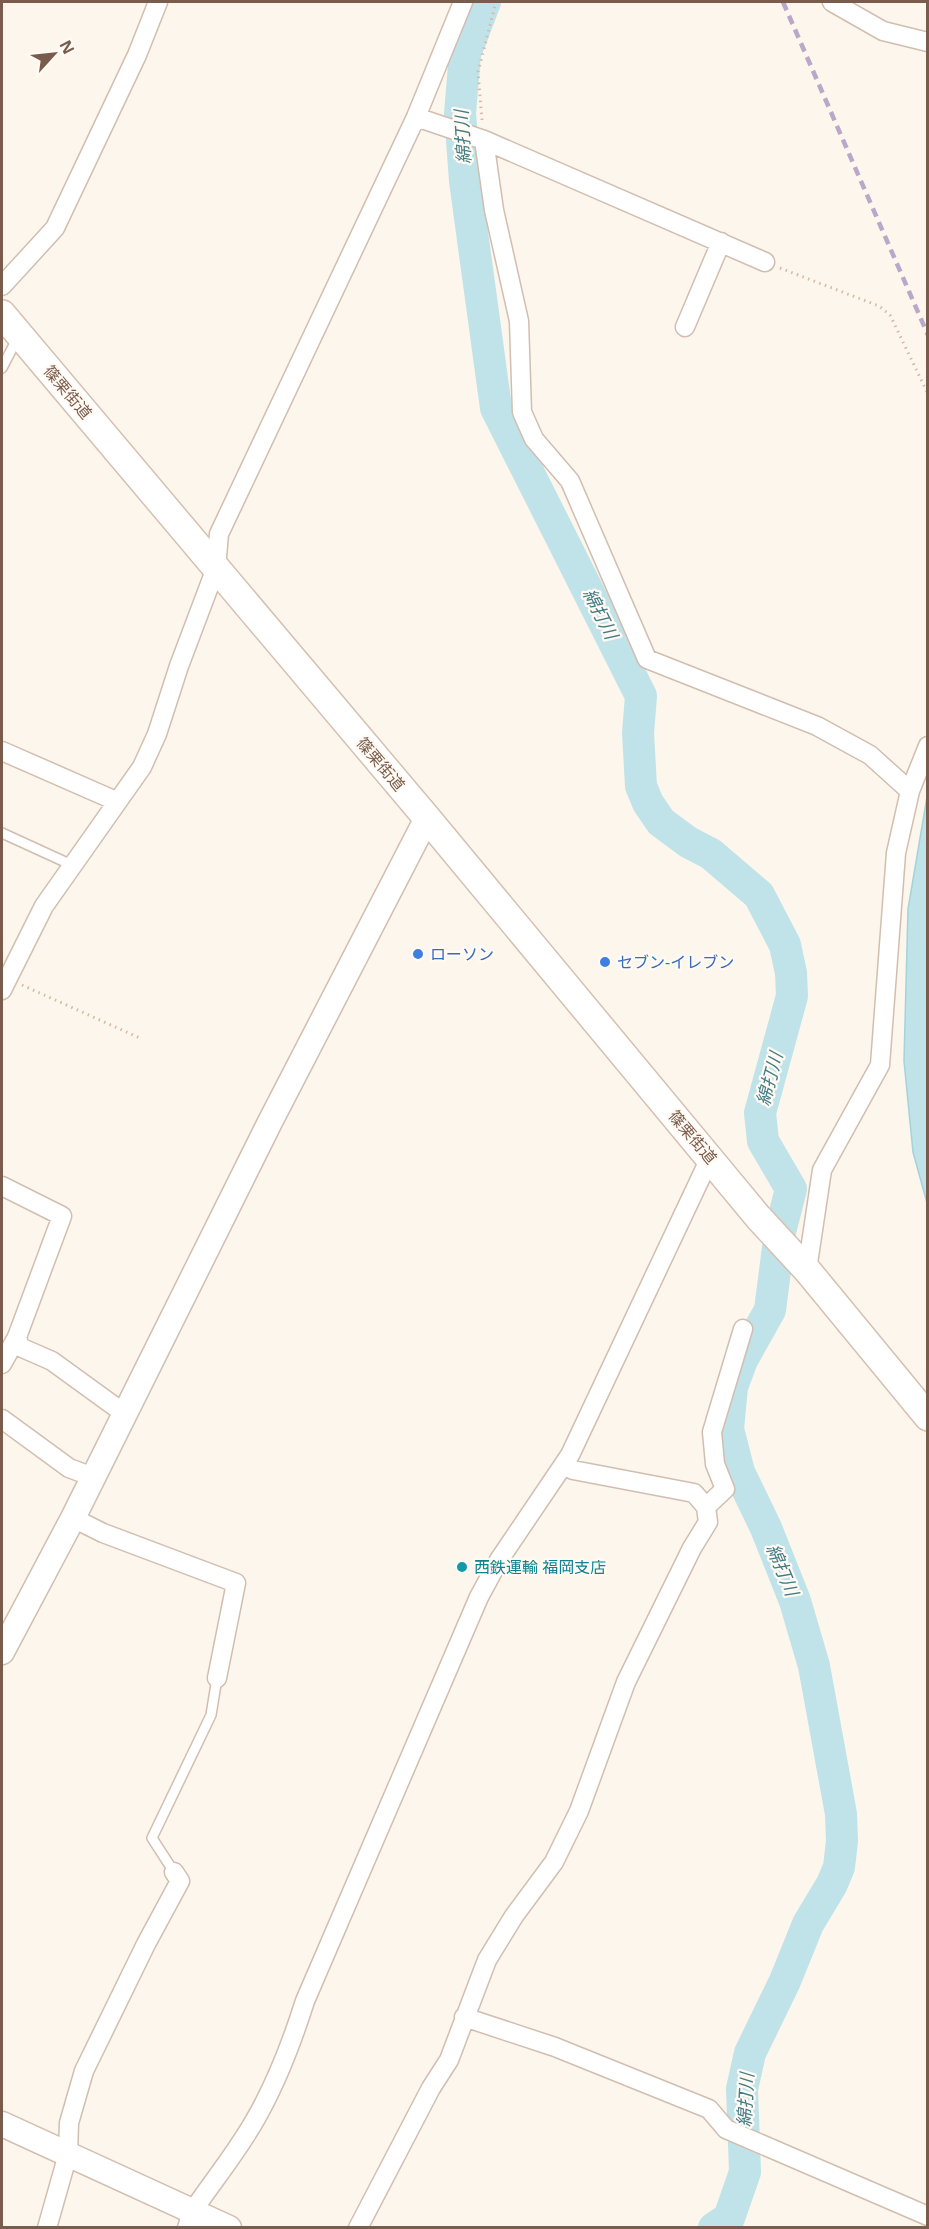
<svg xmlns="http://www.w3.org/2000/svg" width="929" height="2229" font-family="'Open Sans','Noto Sans JP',sans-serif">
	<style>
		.water { fill: #bfe3e8; stroke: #a5d3da; stroke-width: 1.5 }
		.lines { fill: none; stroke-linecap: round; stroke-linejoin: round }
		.river { stroke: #bfe3e8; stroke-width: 32 }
		.service-casing { stroke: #d1beb0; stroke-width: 12 }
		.minor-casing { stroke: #d1beb0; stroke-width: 21 }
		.tertiary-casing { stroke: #d1beb0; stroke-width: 27 }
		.secondary-casing { stroke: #d6c0b0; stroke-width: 30 }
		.path { stroke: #d9b8a5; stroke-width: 3; stroke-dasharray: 1.5 4.5; stroke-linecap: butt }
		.service { stroke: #fff; stroke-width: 9 }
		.minor { stroke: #fff; stroke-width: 18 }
		.tertiary { stroke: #fff; stroke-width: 24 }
		.secondary { stroke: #fff; stroke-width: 27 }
		.rail { stroke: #b9a8c9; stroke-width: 4.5; stroke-dasharray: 9 6; stroke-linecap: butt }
		.shop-dot { fill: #3f7fe0; stroke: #fffaf3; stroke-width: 2 }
		.culture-dot { fill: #0f9aa8; stroke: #fffaf3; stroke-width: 2 }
		.labels { text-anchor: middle; stroke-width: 4.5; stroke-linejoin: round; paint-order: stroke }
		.street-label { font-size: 16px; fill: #7a5c4d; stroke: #fffaf3 }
		.shop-label { font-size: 16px; fill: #366cbe; stroke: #fffaf3; text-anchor: start }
		.culture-label { font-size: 16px; fill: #0d838f; stroke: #fffaf3; text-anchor: start }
		.water-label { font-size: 18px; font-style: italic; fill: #437c86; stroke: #fffaf3 }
	</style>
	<rect width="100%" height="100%" fill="#fdf6ec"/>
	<path class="water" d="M927,797V1203L913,1152L904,1061L908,909Z"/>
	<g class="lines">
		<path class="river" d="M485,2L465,54L460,113L465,181L496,408L641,696L638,733L641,786L648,803L661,822L688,842L711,854L759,895L785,945L791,973L792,996L760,1113L763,1141L791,1189L780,1232L770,1310L742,1360L732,1387L728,1429L739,1472L766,1528L795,1601L814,1666L841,1814L842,1841L839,1867L832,1884L808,1924L785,1981L750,2053L742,2089L745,2172L729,2218L714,2228"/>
		<g class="service-casing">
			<path id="service" d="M2,368L17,339
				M2,833L74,866
				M174,1872L152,1838L211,1715L217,1678"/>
		</g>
		<g class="minor-casing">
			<path id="minor" d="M832,2L883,31L928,42
				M416,117L484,140L494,210L519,321L522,412L534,439L570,481L647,659L817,726L870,755L910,791
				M484,140L765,262
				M2,286L55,228L137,55L158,2
				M685,327L721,242
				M2,751L116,801
				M2,990L44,906L142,767L157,734L179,666L216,568L219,534L416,117L463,2
				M2,1186L62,1216L17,1337L20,1347L52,1361L125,1414
				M807,1270L822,1170L880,1065L896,853L910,791L928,746
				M2,1364L17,1337
				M2,1419L69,1468L93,1477
				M706,1507L725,1489L715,1464L712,1432L743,1329
				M73,1518L103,1533L236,1583L217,1678
				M464,2017L555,2047L709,2109L726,2129L928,2216
				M47,2228L68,2154L69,2123L84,2071L146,1944L180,1881L174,1872
				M187,2228L192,2212C213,2181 237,2152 255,2120C277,2082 292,2042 305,2001L479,1597L499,1560L570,1455L710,1158
				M358,2228L431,2088L449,2060L487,1960L514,1916L554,1862L579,1811L626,1682L692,1548L708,1522L706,1507L694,1493L573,1470L564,1464"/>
		</g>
		<g class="tertiary-casing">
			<path id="tertiary" d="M2,1652L73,1518L270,1122L427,818
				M2,2124L229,2228"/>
		</g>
		<g class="secondary-casing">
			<path id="secondary" d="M2,314L427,818L758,1217L807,1270L928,1417"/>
		</g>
		<path class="path" d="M482,120L478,72L496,2
			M780,268L879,306L890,315L928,394
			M22,985L142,1039"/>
		<use href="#service" class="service"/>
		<use href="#minor" class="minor"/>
		<use href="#tertiary" class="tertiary"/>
		<use href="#secondary" class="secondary"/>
		<path class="rail" d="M783,2L928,335"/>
	</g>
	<g class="shop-dot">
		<circle cx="418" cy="954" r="6"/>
		<circle cx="605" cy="962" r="6"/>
	</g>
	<circle class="culture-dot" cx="462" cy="1567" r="6"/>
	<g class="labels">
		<g class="street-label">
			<text transform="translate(68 392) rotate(50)" y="6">篠栗街道</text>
			<text transform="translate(381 764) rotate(50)" y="6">篠栗街道</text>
			<text transform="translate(693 1137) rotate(50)" y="6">篠栗街道</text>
		</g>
		<g class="shop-label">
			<text x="430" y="960">ローソン</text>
			<text x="617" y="968">セブン-イレブン</text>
		</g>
		<g class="culture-label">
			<text x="474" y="1573">西鉄運輸 福岡支店</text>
		</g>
		<g class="water-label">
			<text transform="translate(463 137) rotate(-93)" y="6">綿打川</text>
			<text transform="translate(600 614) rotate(63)" y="6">綿打川</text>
			<text transform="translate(770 1079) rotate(-75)" y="6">綿打川</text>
			<text transform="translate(782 1570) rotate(67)" y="6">綿打川</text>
			<text transform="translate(746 2100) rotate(-87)" y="6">綿打川</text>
		</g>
	</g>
	<rect width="929" height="2229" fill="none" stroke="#7a5c4d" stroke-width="6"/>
	<g transform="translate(54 54) rotate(63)" stroke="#fffaf3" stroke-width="4.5" paint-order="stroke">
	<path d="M0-4.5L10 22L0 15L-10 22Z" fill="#7a5c4d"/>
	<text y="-9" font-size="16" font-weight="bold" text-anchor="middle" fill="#7a5c4d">N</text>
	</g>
</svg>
